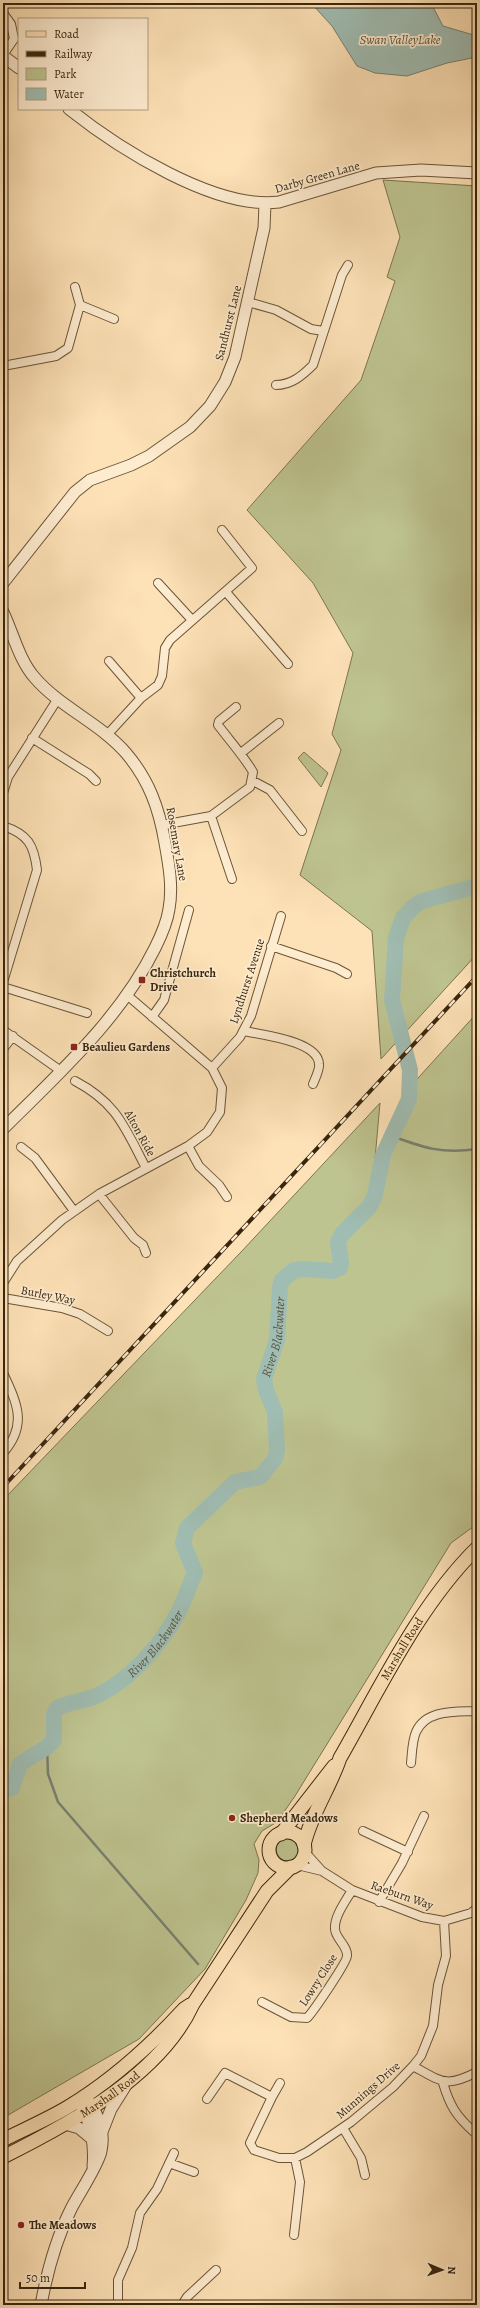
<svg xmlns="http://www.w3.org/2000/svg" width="480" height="2308" font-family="Alegreya,serif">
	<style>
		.green { fill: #bec490; stroke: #7c754f }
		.water { fill: #a0bdb3; stroke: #778171 }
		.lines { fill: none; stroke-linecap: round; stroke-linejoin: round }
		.stream { stroke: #778171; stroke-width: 2.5 }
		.river { stroke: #a0bdb3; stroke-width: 16 }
		.minor-casing { stroke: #6a5538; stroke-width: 10 }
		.tertiary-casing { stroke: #6a5538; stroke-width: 13 }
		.primary-casing { stroke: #39260e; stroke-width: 15 }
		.minor { stroke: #feecd0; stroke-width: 8 }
		.tertiary { stroke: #feecd0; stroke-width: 11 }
		.primary { stroke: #fee2b7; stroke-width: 13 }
		.rail-casing { stroke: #39260e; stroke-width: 4 }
		.rail { stroke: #feecd0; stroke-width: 2.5; stroke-dasharray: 8; stroke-linecap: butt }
		.poi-dot { fill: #8f2418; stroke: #feecd0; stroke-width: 1.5 }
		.labels { text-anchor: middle; stroke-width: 3.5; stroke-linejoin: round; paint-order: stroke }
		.street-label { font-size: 12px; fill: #39260e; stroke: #feecd0 }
		.poi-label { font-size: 12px; font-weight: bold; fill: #39260e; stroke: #feecd0; text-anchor: start }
		.water-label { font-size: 13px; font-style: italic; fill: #585340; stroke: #feecd0 }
	</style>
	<rect width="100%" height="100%" fill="#fee2b7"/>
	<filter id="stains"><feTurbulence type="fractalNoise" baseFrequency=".005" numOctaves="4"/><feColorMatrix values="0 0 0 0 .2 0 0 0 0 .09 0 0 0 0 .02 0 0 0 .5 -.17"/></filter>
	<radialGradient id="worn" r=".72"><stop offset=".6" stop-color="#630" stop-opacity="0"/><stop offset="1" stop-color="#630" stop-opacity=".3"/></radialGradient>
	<path class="green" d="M383,180L477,186V954L381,1059L372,931L300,875L341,750L332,734L353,653L313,583L247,510L361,380L395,281L387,277L400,237Z
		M304,752L328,773L321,787L298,758Z
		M477,1013V1524L451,1543L295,1796L277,1822L262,1831L254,1844L259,1860L258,1873L246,1900L205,1969L139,2039L3,2118V1500L241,1252L380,1103L375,1159L411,1102L409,1088Z
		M276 1849a12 12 0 1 1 24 0a12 12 0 1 1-24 0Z"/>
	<path class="water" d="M311,3H431L443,26L477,36V57L447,63L407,76L375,73L357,66L332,26Z"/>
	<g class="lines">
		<path class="stream" d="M392,1136C424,1148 442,1154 477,1149
			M47,1747L48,1774L58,1802L198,1964"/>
		<path class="river" id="s1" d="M3,1791L12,1788L20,1764L47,1747L54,1740V1714L57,1708C70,1702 85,1701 98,1695C131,1679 161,1645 178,1613C185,1600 189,1586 195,1573L183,1543L187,1528L235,1482L260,1477L275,1459L277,1450L275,1412L266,1390L264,1379L277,1340L280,1287L282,1280L294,1270L304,1269L333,1271L340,1268L341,1263L338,1242L342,1234L370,1206L375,1195L383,1155L409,1099L410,1070L392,1000L396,938L403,918L414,906L422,901L477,886"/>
		<g class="minor-casing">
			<path id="minor" d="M3,13L11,24L14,39L3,55
				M75,287L80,305
				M248,302L276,310L311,329L323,331
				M3,366L56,356L68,348L80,305L114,319
				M276,385C291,385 302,376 313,365L342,275L348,265
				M158,583L192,620
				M226,592L288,664
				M109,661L141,698
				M107,735L141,698L158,685L162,676L165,648L170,640L252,568L222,530
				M32,738L89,774L96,781
				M241,753L279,723
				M253,781L270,790L302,831
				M3,793L8,777L57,700
				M211,816L232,879
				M162,825L211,816L250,787L253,772C243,755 230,741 218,725L219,721L236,707
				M3,826C28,834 34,845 37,870L3,982
				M271,946L336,968L347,974
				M3,987L87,1013
				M152,1017L164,1000L189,910
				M3,1030L61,1071
				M244,1031C262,1035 318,1041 319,1064C320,1069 315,1079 313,1084
				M3,1049L13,1036
				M212,1068L240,1037L251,1016L281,916
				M75,1081C117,1103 125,1128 146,1168
				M188,1146L199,1166L219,1185L227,1197
				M21,1147L35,1158L74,1211
				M99,1194L134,1238L143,1245L146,1253
				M3,1283L17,1261L62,1220L99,1194L188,1146L207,1132L220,1112L222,1088L212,1068L127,995
				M3,1298L62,1308L80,1314L108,1331
				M3,1373C17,1403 28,1425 3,1453
				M411,1763C412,1754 412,1741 416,1732C426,1709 456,1712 477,1711
				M363,1831L408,1852
				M304,1851L322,1871
				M297,1865L322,1871L352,1890L422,1917L444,1921L471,1913L477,1908
				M379,1902L402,1863L424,1816
				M262,2002L291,2017L307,2018C313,2012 347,1962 347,1956C348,1946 335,1938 335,1929C334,1916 346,1901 352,1890
				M413,2066C442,2082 446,2088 477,2072
				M443,2083C450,2106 456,2116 474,2132
				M272,2097L280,2083
				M207,2099L225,2073L272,2097L250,2143L254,2150L279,2158H295L307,2152L351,2122L393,2087L413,2066L421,2056L433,2026L438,1985L446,1956L444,1921
				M343,2128L361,2158L365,2175
				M169,2163L194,2172
				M294,2235L300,2182L295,2158
				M118,2305V2280L132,2248L140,2213L157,2189L174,2153
				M182,2305L187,2297L216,2270"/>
		</g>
		<g class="tertiary-casing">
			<path id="tertiary" d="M3,56L19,68
				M69,109C118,148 215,210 279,202L376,173L421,170L477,173
				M3,583L75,492L90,480L131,465L149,456L190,427L210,406L225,382L235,357L264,228L265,204
				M3,612C13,633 19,660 35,678C61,708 100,723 126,753C149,780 159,808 165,843C169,865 173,887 169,909C167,923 161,936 155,948C120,1019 58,1074 3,1129
				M81,2106C91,2123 95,2146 93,2166
				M65,2124L79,2128L91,2138
				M102,2132L111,2109L126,2085
				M41,2305C47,2272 56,2239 71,2209C78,2195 99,2164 101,2151C105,2131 99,2116 88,2100"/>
		</g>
		<g class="primary-casing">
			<g id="primary">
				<circle cx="287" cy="1850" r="18"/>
				<path d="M281,1834L334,1766"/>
				<path id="s2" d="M304,1845C311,1814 330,1788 340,1758C380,1688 419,1605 477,1548"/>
				<path d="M3,2140C25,2129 48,2119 68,2107C111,2081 150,2046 184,2009L190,2005"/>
				<path id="s3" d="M3,2157C71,2123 160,2076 193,2004L267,1891L291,1867"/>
			</g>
		</g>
		<use href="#minor" class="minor"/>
		<use href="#tertiary" class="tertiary"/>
		<use href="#primary" class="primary"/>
		<g class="rail-casing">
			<path id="rail" d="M3,1487L477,976"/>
		</g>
		<use href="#rail" class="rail"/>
	</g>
	<g class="poi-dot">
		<rect x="138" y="976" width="8" height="8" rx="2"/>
		<rect x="70" y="1043" width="8" height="8" rx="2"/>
		<circle cx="232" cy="1818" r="4"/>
		<circle cx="21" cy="2225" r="4"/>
	</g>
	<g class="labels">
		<g class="street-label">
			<text transform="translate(317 177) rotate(-16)" y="4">Darby Green Lane</text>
			<text transform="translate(228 323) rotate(-76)" y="4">Sandhurst Lane</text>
			<text transform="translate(177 844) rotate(80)" y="4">Rosemary Lane</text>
			<text transform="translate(247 981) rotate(-72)" y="4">Lyndhurst Avenue</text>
			<text transform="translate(140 1133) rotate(61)" y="4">Alton Ride</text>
			<text transform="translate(48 1295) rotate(11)" y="4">Burley Way</text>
			<text dy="4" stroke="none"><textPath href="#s2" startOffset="220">Marshall Road</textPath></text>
			<text transform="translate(402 1895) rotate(19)" y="4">Raeburn Way</text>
			<text transform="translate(318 1980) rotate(-57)" y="4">Lowry Close</text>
			<text transform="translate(368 2090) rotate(-41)" y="4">Munnings Drive</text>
			<text dy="4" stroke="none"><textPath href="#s3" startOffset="124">Marshall Road</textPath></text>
		</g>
		<g class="poi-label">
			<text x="150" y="977">Christchurch<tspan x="150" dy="14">Drive</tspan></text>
			<text x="82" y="1051">Beaulieu Gardens</text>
			<text x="240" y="1822">Shepherd Meadows</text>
			<text x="29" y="2229">The Meadows</text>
		</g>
		<g class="water-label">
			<text x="400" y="44">Swan ValleyLake</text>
			<text dy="5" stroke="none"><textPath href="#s1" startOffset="601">River Blackwater</textPath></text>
			<text dy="5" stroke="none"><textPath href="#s1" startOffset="230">River Blackwater</textPath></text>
		</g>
	</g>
	<rect width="480" height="2308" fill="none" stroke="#fee2b7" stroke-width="16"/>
	<rect x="4" y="4" width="472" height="2300" fill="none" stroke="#39260e" stroke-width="2"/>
	<rect x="8" y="8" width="464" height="2292" fill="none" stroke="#39260e"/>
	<rect x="18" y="18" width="130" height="92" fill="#feecd0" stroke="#af9d82"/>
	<rect x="26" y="31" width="20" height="6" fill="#fee2b7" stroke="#af9d82"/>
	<text x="54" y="38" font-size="12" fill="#39260e">Road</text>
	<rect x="26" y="51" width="20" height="6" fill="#39260e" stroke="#af9d82"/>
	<text x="54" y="58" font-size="12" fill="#39260e">Railway</text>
	<rect x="26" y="68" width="20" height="12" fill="#bec490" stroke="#af9d82"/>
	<text x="54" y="78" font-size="12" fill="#39260e">Park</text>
	<rect x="26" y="88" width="20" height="12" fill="#a0bdb3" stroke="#af9d82"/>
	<text x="54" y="98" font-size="12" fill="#39260e">Water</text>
	<g transform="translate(442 2270) rotate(92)" stroke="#feecd0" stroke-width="3" paint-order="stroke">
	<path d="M0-3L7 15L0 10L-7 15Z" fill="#39260e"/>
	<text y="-6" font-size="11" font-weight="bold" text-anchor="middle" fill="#39260e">N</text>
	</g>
	<path d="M20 2282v6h65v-6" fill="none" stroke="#39260e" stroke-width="2"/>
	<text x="26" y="2282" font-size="12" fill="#39260e" stroke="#feecd0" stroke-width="3" paint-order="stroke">50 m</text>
	<rect width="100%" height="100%" filter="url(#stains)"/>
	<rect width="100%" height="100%" fill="url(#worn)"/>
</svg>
